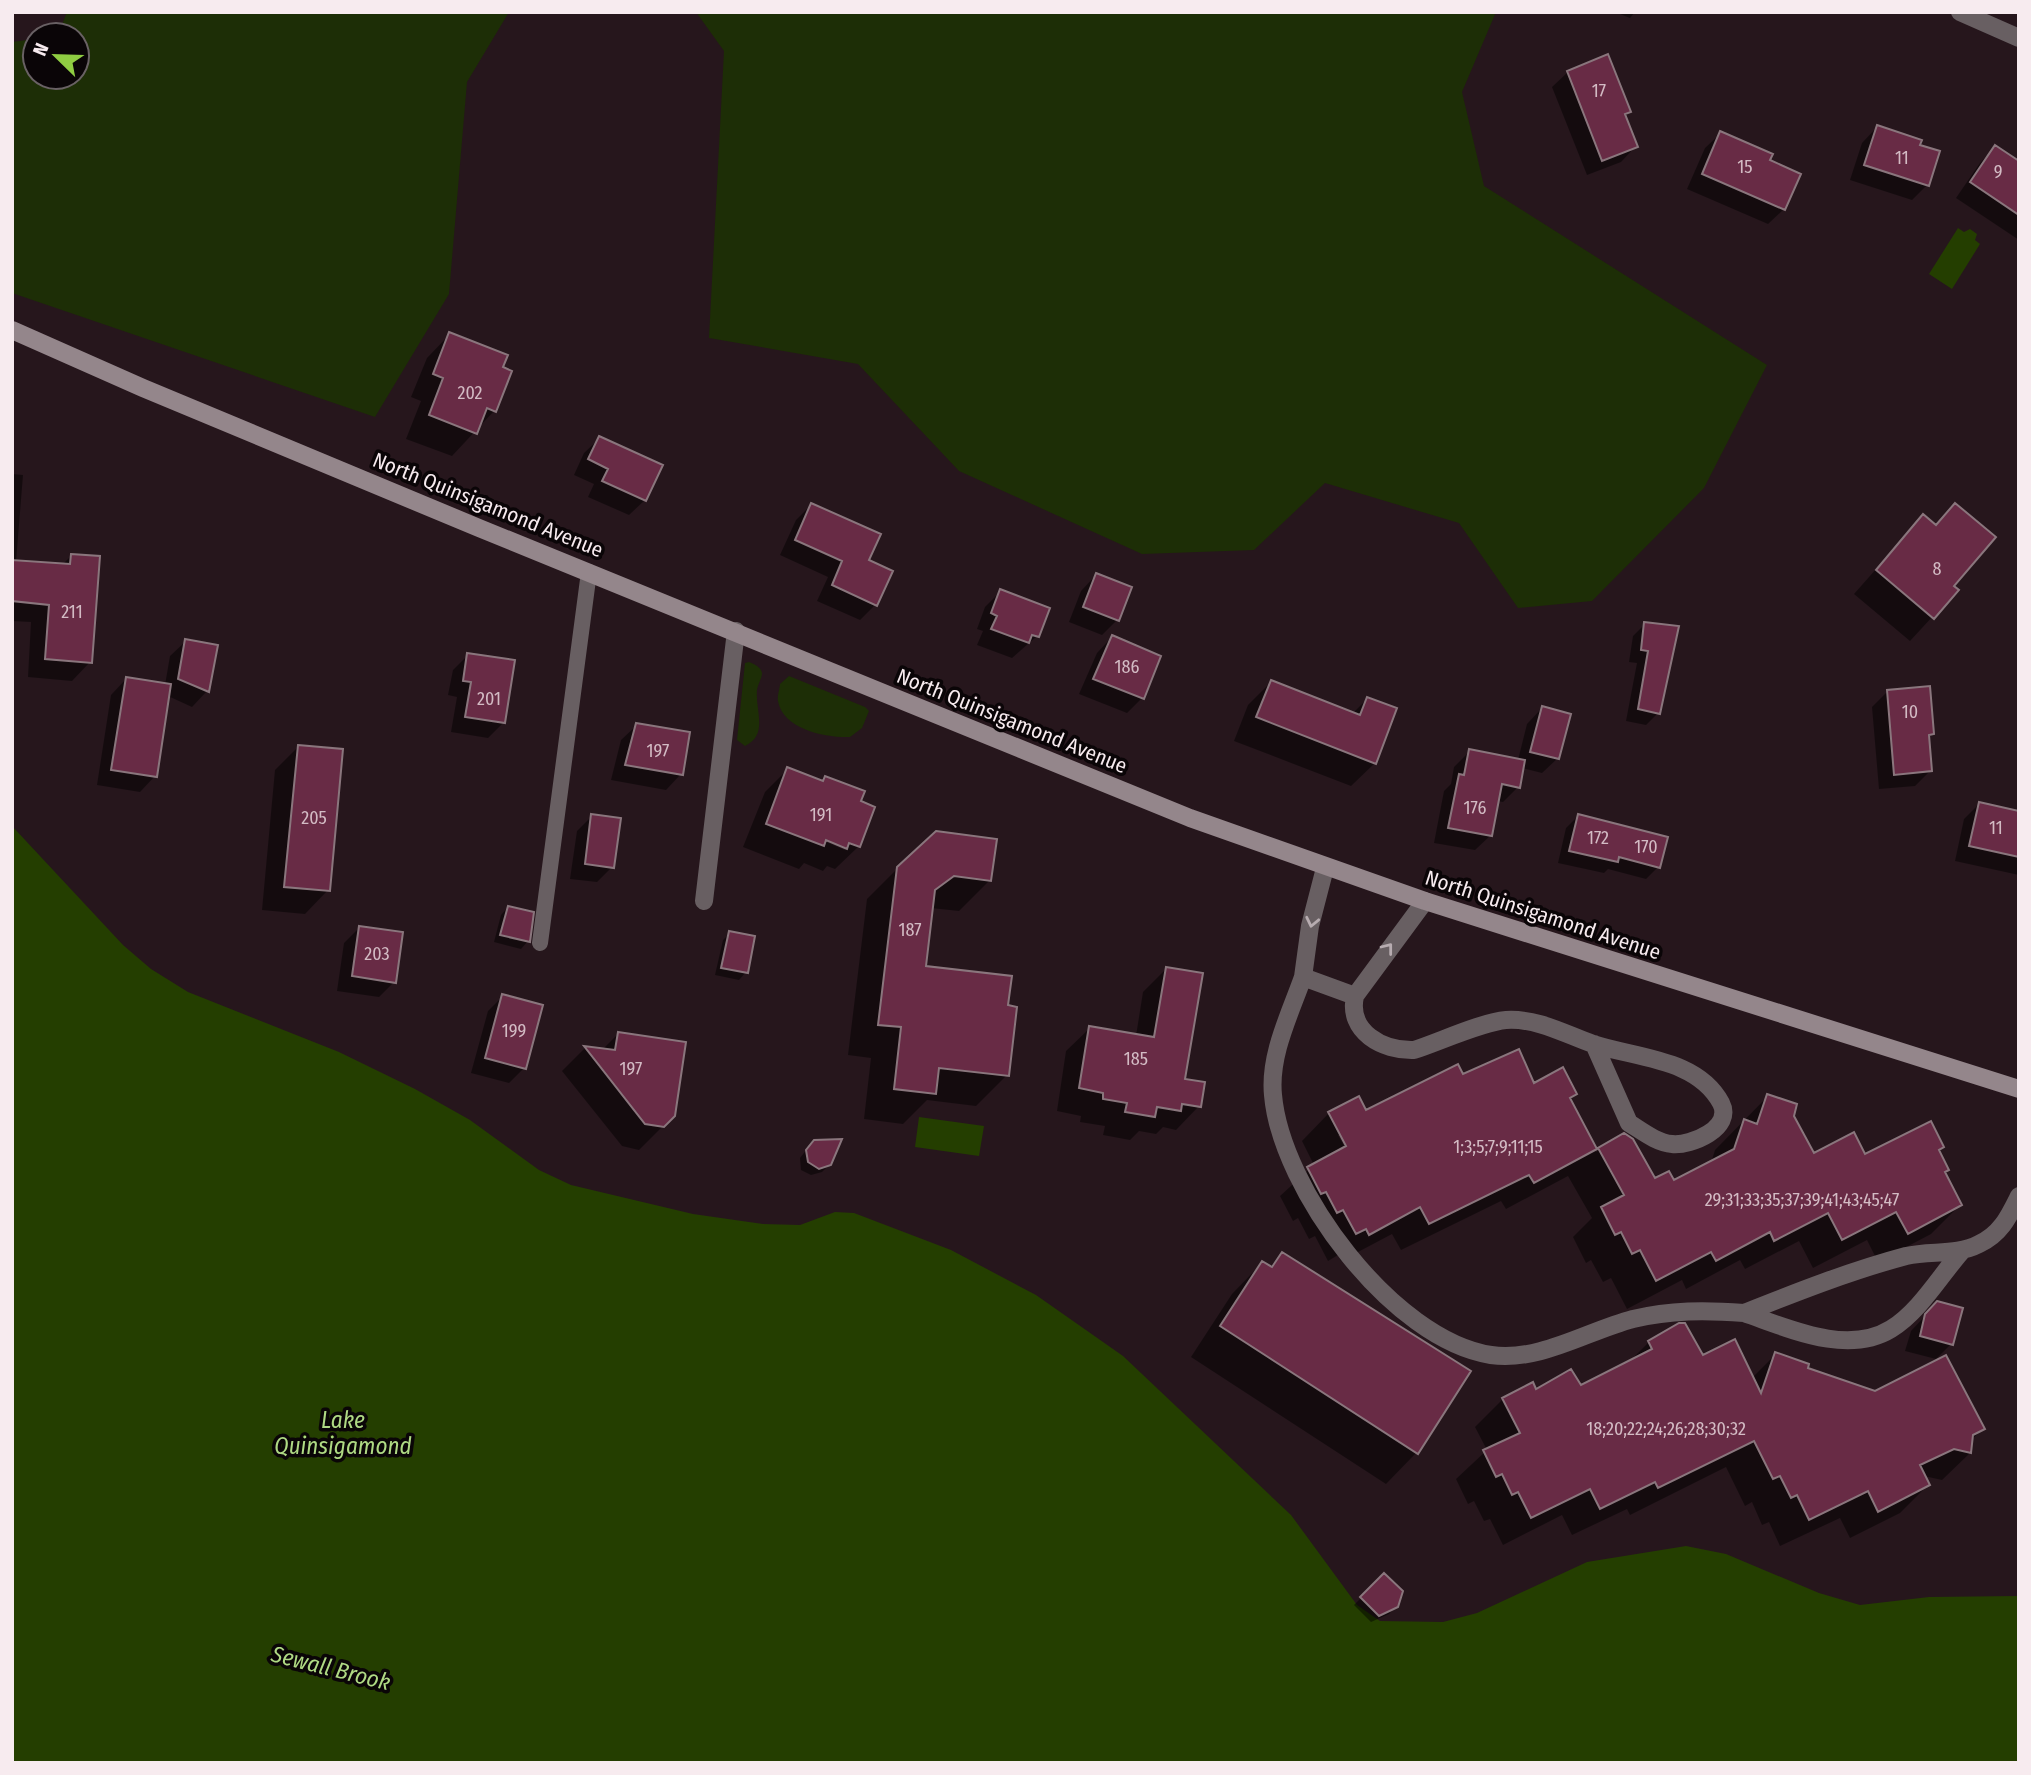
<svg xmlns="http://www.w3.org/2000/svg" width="2031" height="1775" font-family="'Fira Sans Condensed',sans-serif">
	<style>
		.green { fill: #1d2e06 }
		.water { fill: #243e00 }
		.shadow { fill: #0007; fill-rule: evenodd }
		.building { fill: #682b45; stroke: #8a767d; stroke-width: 2 }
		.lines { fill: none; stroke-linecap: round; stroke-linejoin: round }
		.service { stroke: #685f62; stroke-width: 16 }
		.minor { stroke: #685f62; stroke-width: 18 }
		.secondary { stroke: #94868b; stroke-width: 18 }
		.oneway { stroke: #b7acb0 }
		.labels { text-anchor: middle; stroke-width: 7; stroke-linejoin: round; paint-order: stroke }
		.number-label { font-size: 18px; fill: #d3bbc4 }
		.street-label { font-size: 21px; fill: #f7ebef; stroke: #0a0507 }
		.water-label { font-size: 23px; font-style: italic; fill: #afda84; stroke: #0a0507 }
	</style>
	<rect width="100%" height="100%" fill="#26161c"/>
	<path class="green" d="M67,12H509L467,82L449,294L375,417L12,293V42L35,39V77H77V35H58Z
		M696,12H1496L1462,92L1484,186L1767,365L1704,488L1592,601L1518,608L1459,523L1325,483L1254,550L1142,554L959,471L858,364L709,338L724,51Z
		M749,662C754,664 761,667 762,673C762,678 758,684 757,690C755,711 769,734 745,746L737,740L745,663Z
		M789,676L865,707L869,711L862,728L850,737C827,738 783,730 778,701C777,696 780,688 780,684Z"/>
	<path class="water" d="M1958,228L1964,232L1970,229L1977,234L1975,240L1980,244L1952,289L1929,274Z
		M12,826L123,945L151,969L188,992L339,1052L415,1089L470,1120L539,1170L571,1185L693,1214L763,1224L800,1225L835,1212L854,1213L951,1250L1036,1295L1123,1356L1291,1515L1357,1605L1380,1621L1443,1622L1477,1613L1587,1562L1686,1546L1726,1554L1819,1593L1860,1605L1929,1597L2019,1596V1763H12Z
		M919,1117L984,1126L979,1156L915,1147Z"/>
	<path class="shadow" d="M1615,12H1635L1630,18Z
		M1568,72L1629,111L1624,116L1636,146L1621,162L1587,175L1552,87Z
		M1877,127L1918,146L1927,185L1912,200L1850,180L1862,143Z
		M1721,133L1768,161L1784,209L1768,224L1687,189L1705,148Z
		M1995,147L2019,163V240L1956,198L1980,163Z
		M450,334L501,368L494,411L452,456L406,439L421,401L411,397L427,358Z
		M600,438L645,500L629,515L588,497L594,484L574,475L584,453Z
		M12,474L23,475L16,562L62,565L71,556L90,662L72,681L28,677L31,622L12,621Z
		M811,505L875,605L860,620L817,601L828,577L780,555L796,520Z
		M1955,505L1952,586L1957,590L1910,641L1854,594L1923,516L1934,526Z
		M1096,575L1117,620L1102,635L1069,622L1081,591Z
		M1001,591L1037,636L1012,658L977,645L983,631L977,629L985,607Z
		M1645,624L1658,713L1646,725L1626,721L1637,663L1629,662L1633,636Z
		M1112,637L1142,698L1127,713L1079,694L1097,653Z
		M186,641L216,647L207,691L192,707L168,696L155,776L140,792L97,785L111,695L126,679L165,685L170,656Z
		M468,655L503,723L488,738L451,732L457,697L448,695L453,670Z
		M1271,682L1352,714L1367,699L1375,763L1351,786L1234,741L1248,705Z
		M1888,691L1932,733L1928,738L1930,771L1915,786L1879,789L1872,707Z
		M1542,708L1558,758L1542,773L1522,768L1518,787L1503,802L1497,801L1491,835L1475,850L1434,843L1444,791L1451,784L1454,767L1470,751L1518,760L1527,724Z
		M637,725L681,774L666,790L611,780L621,740Z
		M298,747L328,890L305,914L262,910L275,770Z
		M788,769L821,782L825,778L859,802V846L835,869L827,866L823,871L804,863L799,869L743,847L765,792ZM818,835L848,847L845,850L817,838Z
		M1979,804L2019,813V875L1955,861L1964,819Z
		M592,816L612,867L597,882L570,879L577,831Z
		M1578,816L1658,867L1646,879L1608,869L1604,873L1558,863L1566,828Z
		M898,868L990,880L959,911L931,908L924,968L1006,1007L1007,1075L976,1106L927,1100L903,1124L864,1119L871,1058L848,1055L867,899Z
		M508,907L528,941L521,949L494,942L501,915Z
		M359,928L394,982L379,997L337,991L344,943Z
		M730,933L746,972L739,980L715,975L723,940Z
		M1166,969L1183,1081L1199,1106L1176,1130L1163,1127L1156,1134L1139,1131L1130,1140L1103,1135L1105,1126L1080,1122L1081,1116L1057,1111L1066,1051L1090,1028L1136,1036L1143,992Z
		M503,996L524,1068L509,1083L471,1073L488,1011Z
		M618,1034L674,1115L639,1150L622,1146L562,1071L585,1048L602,1050Z
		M1462,1076L1575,1094L1569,1100L1596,1152L1624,1135L1654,1180L1673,1182L1711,1163L1715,1150L1768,1096L1792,1116L1813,1156L1865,1157L1942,1147L1938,1151L1943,1173L1960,1205L1931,1234L1878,1262L1867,1240L1813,1268L1799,1241L1745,1269L1740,1260L1686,1289L1682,1280L1627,1309L1611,1278L1603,1282L1591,1260L1586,1263L1573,1237L1592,1218L1568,1176L1506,1209L1501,1201L1401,1250L1392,1234L1341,1261L1338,1255L1328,1261L1315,1236L1309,1239L1298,1218L1293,1221L1280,1196L1314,1165L1302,1141L1329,1113L1366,1112ZM1338,1135H1342L1352,1153L1349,1155Z
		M807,1149L830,1164L822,1172L811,1175L801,1170L800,1158Z
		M1282,1254L1469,1372L1416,1453L1386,1484L1191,1357L1232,1294L1262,1263L1269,1268Z
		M1937,1303L1951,1344L1936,1359L1905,1351L1911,1331Z
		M1649,1342L1702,1357L1752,1378L1776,1354L1806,1369L1983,1429L1970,1441V1453L1942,1480L1924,1476L1928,1485L1900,1513L1850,1538L1840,1518L1780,1546L1769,1522L1762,1525L1752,1502L1745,1506L1726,1467L1630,1515L1627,1509L1572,1535L1562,1515L1503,1545L1490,1519L1484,1521L1474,1501L1468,1504L1456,1479L1487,1450L1475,1427L1503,1399L1536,1391L1580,1387L1628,1363Z
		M1384,1575L1396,1606L1389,1614L1371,1622L1354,1605Z"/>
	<path class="building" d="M1608,54L1631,112L1625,114L1638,147L1602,161L1567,71Z
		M1877,125L1922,140L1920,145L1940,151L1929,186L1864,165Z
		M1720,131L1773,154L1770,160L1801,174L1785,210L1702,174Z
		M1995,145L2019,161V215L1970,182Z
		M449,332L508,355L503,367L512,371L496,412L487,408L477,434L429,415L443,378L433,374Z
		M599,436L663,465L646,501L602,481L608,469L588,459Z
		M811,503L881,534L869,560L893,571L877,606L832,585L842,561L795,540Z
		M1955,503L1996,537L1954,586L1959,590L1934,619L1876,570L1923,514L1936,525Z
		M71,554L100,556L92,663L45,659L49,605L12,601V560L70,564Z
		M1096,573L1132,587L1119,621L1083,607Z
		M1000,589L1050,608L1039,637L1032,635L1029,643L991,629L997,616L991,613Z
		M1644,622L1679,626L1660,714L1638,709L1648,651L1641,650Z
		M1112,635L1161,656L1144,699L1093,679Z
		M185,639L218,645L209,692L178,679Z
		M467,653L515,660L505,723L465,717L471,682L463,681Z
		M126,677L171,684L157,777L111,770Z
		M1271,680L1360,715L1367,697L1397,708L1376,764L1256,717Z
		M1930,686L1934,734L1929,735L1932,771L1894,775L1887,690Z
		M1542,706L1571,714L1559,759L1530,752Z
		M636,723L690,732L683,775L625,765Z
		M298,745L343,749L330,891L284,887Z
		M1469,749L1525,760L1520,788L1502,784L1492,836L1448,828L1459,774L1464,775Z
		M787,767L823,781L825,776L865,791L861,801L875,807L860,847L849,843L847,849L826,840L824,846L766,824Z
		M1979,802L2019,811V857L1969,846Z
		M591,814L621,818L614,868L585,864Z
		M1578,814L1668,837L1660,868L1619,857L1618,862L1569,851Z
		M936,831L997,839L991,881L954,876L935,890L926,966L1012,976L1008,1005L1017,1007L1009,1076L939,1068L936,1094L894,1089L901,1027L878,1025L897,867Z
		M508,906L534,912L530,942L500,935Z
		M359,926L403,932L396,983L352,976Z
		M729,931L755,936L748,973L721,968Z
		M1166,967L1203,973L1185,1079L1205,1082L1201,1107L1182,1104L1181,1111L1157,1107L1155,1117L1125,1112L1127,1103L1103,1099V1093L1079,1088L1089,1026L1154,1037Z
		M502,994L543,1005L526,1069L485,1058Z
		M618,1032L686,1042L675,1116L664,1127L645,1124L584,1046L615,1050Z
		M1519,1049L1534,1083L1563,1067L1577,1094L1570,1098L1597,1149L1534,1183L1529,1175L1429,1224L1420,1207L1369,1235L1366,1229L1356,1234L1343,1210L1337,1213L1326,1192L1321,1194L1307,1167L1346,1146L1328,1112L1359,1096L1366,1110L1458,1064L1463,1074Z
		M1767,1094L1797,1104L1794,1116L1814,1153L1854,1132L1865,1154L1931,1121L1944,1147L1939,1150L1949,1170L1945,1172L1962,1205L1908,1234L1896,1212L1842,1240L1828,1213L1774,1241L1770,1232L1716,1261L1711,1252L1656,1281L1640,1250L1632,1254L1621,1232L1615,1235L1601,1207L1624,1195L1598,1148L1624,1133L1633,1139L1655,1178L1669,1171L1674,1180L1734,1149L1744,1119L1757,1124Z
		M842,1139L831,1165L819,1169L808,1162L806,1150L814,1140Z
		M1282,1252L1471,1371L1418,1454L1220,1326L1262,1261L1272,1267Z
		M1937,1301L1963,1308L1953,1345L1920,1336L1925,1314Z
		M1679,1323H1685L1703,1355L1735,1339L1761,1393L1775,1352L1809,1364L1808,1368L1875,1391L1946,1355L1985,1429L1973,1435L1971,1453L1954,1449L1920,1465L1930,1485L1878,1512L1868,1491L1809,1520L1797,1495L1791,1498L1780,1476L1773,1479L1754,1441L1658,1488L1655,1482L1600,1509L1590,1489L1531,1518L1518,1492L1512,1495L1502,1474L1496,1477L1483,1450L1520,1433L1502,1398L1533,1382L1536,1389L1571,1369L1581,1385L1652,1349L1648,1341Z
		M1384,1573L1403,1591L1398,1607L1379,1616L1360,1597Z"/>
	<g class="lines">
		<path class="service" d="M540,943L589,572"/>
		<path class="minor" d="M1960,12L2019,38
			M704,901L736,631
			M1425,901L1355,996C1347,1032 1383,1051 1414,1050C1439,1042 1482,1022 1506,1020C1537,1018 1565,1034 1593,1044C1635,1058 1697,1058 1721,1103C1734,1128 1691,1146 1672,1144C1657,1143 1642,1131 1629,1123L1594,1044
			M1303,977L1310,926L1325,868
			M1355,996L1303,977C1290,1014 1269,1055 1273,1095C1281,1189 1393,1340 1491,1355C1540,1362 1587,1331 1633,1319C1671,1310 1705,1310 1744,1313
			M1961,1252C1940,1276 1919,1312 1891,1329C1847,1356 1788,1328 1744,1313C1797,1292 1850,1271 1906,1256C1931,1250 1956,1256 1979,1244C2001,1234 2009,1216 2019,1196"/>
		<path class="secondary" d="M12,330L143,388L479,528L1190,818L1425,901L2019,1089"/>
	</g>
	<defs><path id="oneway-chevron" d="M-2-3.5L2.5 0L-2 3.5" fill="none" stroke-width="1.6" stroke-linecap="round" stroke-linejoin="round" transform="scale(1.75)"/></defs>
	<g class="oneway">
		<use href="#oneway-chevron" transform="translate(1312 922) rotate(102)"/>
		<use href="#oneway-chevron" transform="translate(1388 948) rotate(-52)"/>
	</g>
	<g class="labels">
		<g class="number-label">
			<text x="1599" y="97">17</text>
			<text x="1902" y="164">11</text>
			<text x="1745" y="173">15</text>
			<text x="1998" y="178">9</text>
			<text x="470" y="399">202</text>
			<text x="1937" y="575">8</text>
			<text x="72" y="618">211</text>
			<text x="1127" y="673">186</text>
			<text x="489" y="705">201</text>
			<text x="1910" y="718">10</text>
			<text x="658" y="757">197</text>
			<text x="1475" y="814">176</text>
			<text x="821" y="821">191</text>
			<text x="314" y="824">205</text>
			<text x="1996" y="834">11</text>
			<text x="1598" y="844">172</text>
			<text x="1646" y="853">170</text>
			<text x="910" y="936">187</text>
			<text x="377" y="960">203</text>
			<text x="514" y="1037">199</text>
			<text x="1136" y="1065">185</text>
			<text x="631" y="1075">197</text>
			<text x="1498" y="1153">1;3;5;7;9;11;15</text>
			<text x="1802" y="1206">29;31;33;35;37;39;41;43;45;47</text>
			<text x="1666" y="1435">18;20;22;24;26;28;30;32</text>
		</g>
		<g class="street-label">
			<text transform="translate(488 505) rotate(22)" y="7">North Quinsigamond Avenue</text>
			<text transform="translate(1012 721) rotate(22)" y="7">North Quinsigamond Avenue</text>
			<text transform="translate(1543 915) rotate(18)" y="7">North Quinsigamond Avenue</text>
		</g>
		<g class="water-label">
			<text x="343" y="1428">Lake<tspan x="343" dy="26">Quinsigamond</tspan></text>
			<text transform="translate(331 1668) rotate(14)" y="8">Sewall Brook</text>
		</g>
	</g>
	<rect width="2031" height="1775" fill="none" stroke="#f7ebef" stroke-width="28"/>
	<g transform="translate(56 56) rotate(293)"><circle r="33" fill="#0a0507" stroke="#696164" stroke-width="2"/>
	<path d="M0-5L12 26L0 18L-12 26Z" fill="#8fcd42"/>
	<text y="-10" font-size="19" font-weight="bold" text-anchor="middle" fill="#f7ebef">N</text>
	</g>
</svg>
